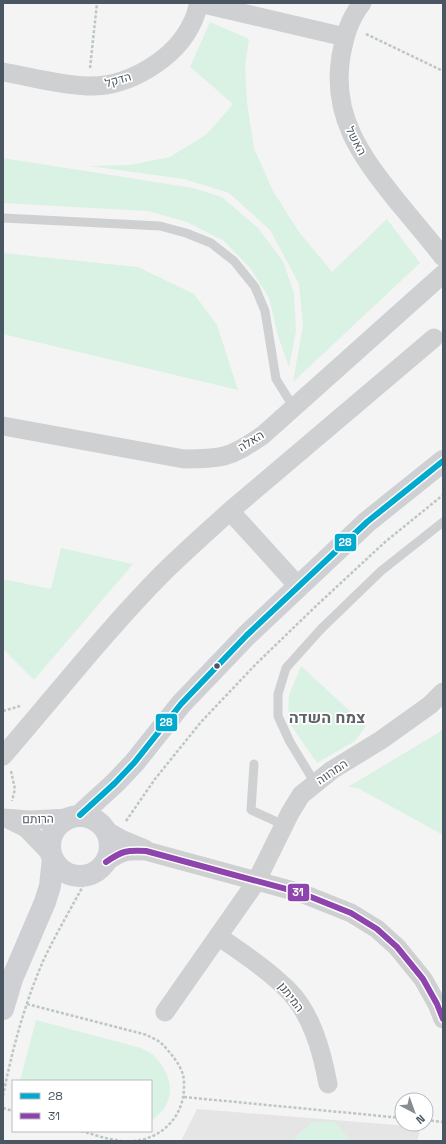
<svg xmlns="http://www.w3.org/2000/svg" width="446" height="1144" font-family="'Space Grotesk',Heebo,sans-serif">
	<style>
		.education { fill: #e6e5e6 }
		.green { fill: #d9f2e3 }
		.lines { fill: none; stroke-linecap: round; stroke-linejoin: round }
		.path { stroke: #bcc7c4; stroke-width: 2.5; stroke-dasharray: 3 2; stroke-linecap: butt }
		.lane { stroke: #ced0d2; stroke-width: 9 }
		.street { stroke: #ced0d2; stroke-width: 19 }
		.secondary { stroke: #ced0d4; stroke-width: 22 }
		.bus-1-casing { stroke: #fff; stroke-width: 9 }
		.bus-2-casing { stroke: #fff; stroke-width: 9 }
		.bus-1 { stroke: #00a9ce; stroke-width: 6 }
		.bus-2 { stroke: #8e44ad; stroke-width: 6 }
		.bus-dot { fill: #4a5661; stroke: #fff; stroke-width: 1.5 }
		.labels { text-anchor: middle; stroke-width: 3.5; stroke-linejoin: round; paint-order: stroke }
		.street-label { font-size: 12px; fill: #4a5661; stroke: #fff }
		.district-label { font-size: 16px; font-weight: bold; fill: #5f6368; stroke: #fff }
		.line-badge { stroke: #fff; stroke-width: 1.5 }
		.badge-label { font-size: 11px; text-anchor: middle; font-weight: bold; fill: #fff }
	</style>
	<rect width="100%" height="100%" fill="#f4f4f4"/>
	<path class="education" d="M197,1109L421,1127L417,1141H181Z"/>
	<path class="green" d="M210,22L249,39L245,67L247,103L254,148L273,191L299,232L332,272L387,219L420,263L293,382L303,325L299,284L270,230L229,193L184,179L89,166L130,165L170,157L207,134L233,104L190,67Z
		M3,158L193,188L222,197L258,228L283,261L294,293L296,331L289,367L278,336L269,298L250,268L224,241L187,222L148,211L3,203Z
		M3,253L138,267L194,294L217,325L238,390L3,334Z
		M61,548L133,564L34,680L3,649V579L51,589Z
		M301,666L366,726L355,741L317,763L288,721L289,695Z
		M443,728V835L358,788L348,787L438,733Z
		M36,1020L141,1048C145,1050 149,1052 152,1054C166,1066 176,1088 166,1105C163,1112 156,1117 151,1121V1081H20Z
		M312,1122H335L351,1141H291Z"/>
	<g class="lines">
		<path class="path" d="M366,34L443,71
			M90,68L97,3
			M3,711L20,706
			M11,771L15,789L12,801
			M126,821L155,779L201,722L256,664L316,606L385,542L443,495
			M27,1004L147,1035C152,1038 158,1040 162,1044C170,1052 180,1064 183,1075C184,1078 184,1083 184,1087C184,1116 162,1139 133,1141
			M3,1096C12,1050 25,1002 44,959C58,930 74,903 89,875
			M184,1097L402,1118
			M3,1108L13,1111
			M426,1120L443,1122
			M81,1131L105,1138L121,1141"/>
		<path class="lane" d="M3,218L160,226L186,233L211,243L234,261L255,287L265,311L276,379L294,408
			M254,764L251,810L284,825
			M315,783L290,742L278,716V694L286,668L321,629L381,571L443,522"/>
		<path class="street" d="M199,3L345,37
			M362,3C349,20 345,35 341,56C331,116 361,156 397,201C412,219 428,238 443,257
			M3,72C31,77 59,85 87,86C128,88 177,58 193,21C196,15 197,9 199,3
			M3,426L184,459C197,459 211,459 224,456C239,452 251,443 263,435L443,274
			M230,511L298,586
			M3,756C55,696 105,632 161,575C183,553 207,532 230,511L434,338
			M3,818L29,820L69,818
			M10,820L26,828L51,854
			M107,831L121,839L145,849
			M106,862C122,851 126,850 146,851L301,893L351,913L377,929L397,947L423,979L437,1004L443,1019
			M218,936C242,953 267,969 288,990C312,1014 322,1052 328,1084
			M165,1012L256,882L290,813L301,795L332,770L381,740L430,705L443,692"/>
		<path class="secondary" d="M80,815L115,783L134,763L181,704L247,635L367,522L443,461
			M50 846a30 30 0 1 1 60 0a30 30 0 1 1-60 0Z
			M3,1009L12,979L45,902L50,886L53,859"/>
		<g class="bus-1-casing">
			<path id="bus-1" d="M80,815L115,783L134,763L181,704L247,635L367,522L443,461"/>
		</g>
		<g class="bus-2-casing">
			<path id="bus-2" d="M106,862C122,851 126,850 146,851L301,893L351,913L377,929L397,947L423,979L437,1004L443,1019"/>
		</g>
		<use href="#bus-1" class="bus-1"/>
		<use href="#bus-2" class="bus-2"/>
	</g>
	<circle class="bus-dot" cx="217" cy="666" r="3.5"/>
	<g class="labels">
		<g class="street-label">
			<text transform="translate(118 80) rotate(-16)" y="4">הדקל</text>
			<text transform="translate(356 141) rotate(63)" y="4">האשל</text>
			<text transform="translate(251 441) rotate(-32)" y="4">האלה</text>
			<text transform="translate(332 772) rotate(-34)" y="4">המרווה</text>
			<text transform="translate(38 819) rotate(-1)" y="4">הרותם</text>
			<text transform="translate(291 997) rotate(52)" y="4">המיתנן</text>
		</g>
		<g class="district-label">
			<text x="327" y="723">צמח השדה</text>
		</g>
	</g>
	<g class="line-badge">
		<rect x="334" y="533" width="23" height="19" rx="4" fill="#00a9ce"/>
		<rect x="155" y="713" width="23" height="19" rx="4" fill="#00a9ce"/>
		<rect x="287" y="883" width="23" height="19" rx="4" fill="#8e44ad"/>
	</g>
	<g class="badge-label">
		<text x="345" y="546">28</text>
		<text x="166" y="726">28</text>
		<text x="298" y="896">31</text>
	</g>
	<rect width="446" height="1144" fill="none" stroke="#4a5661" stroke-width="8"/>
	<rect x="12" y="1080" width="140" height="52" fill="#ffffff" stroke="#b7bbc0"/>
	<rect x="20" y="1093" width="20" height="6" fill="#00a9ce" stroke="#b7bbc0"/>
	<text x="48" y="1100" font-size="12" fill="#4a5661">28</text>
	<rect x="20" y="1113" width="20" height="6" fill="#8e44ad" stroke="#b7bbc0"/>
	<text x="48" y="1120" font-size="12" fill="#4a5661">31</text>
	<g transform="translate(414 1112) rotate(139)"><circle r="19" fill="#ffffff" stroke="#b7bbc0"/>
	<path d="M0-3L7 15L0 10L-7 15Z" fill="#868d94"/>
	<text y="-6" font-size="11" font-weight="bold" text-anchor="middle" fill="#4a5661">N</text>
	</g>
</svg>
